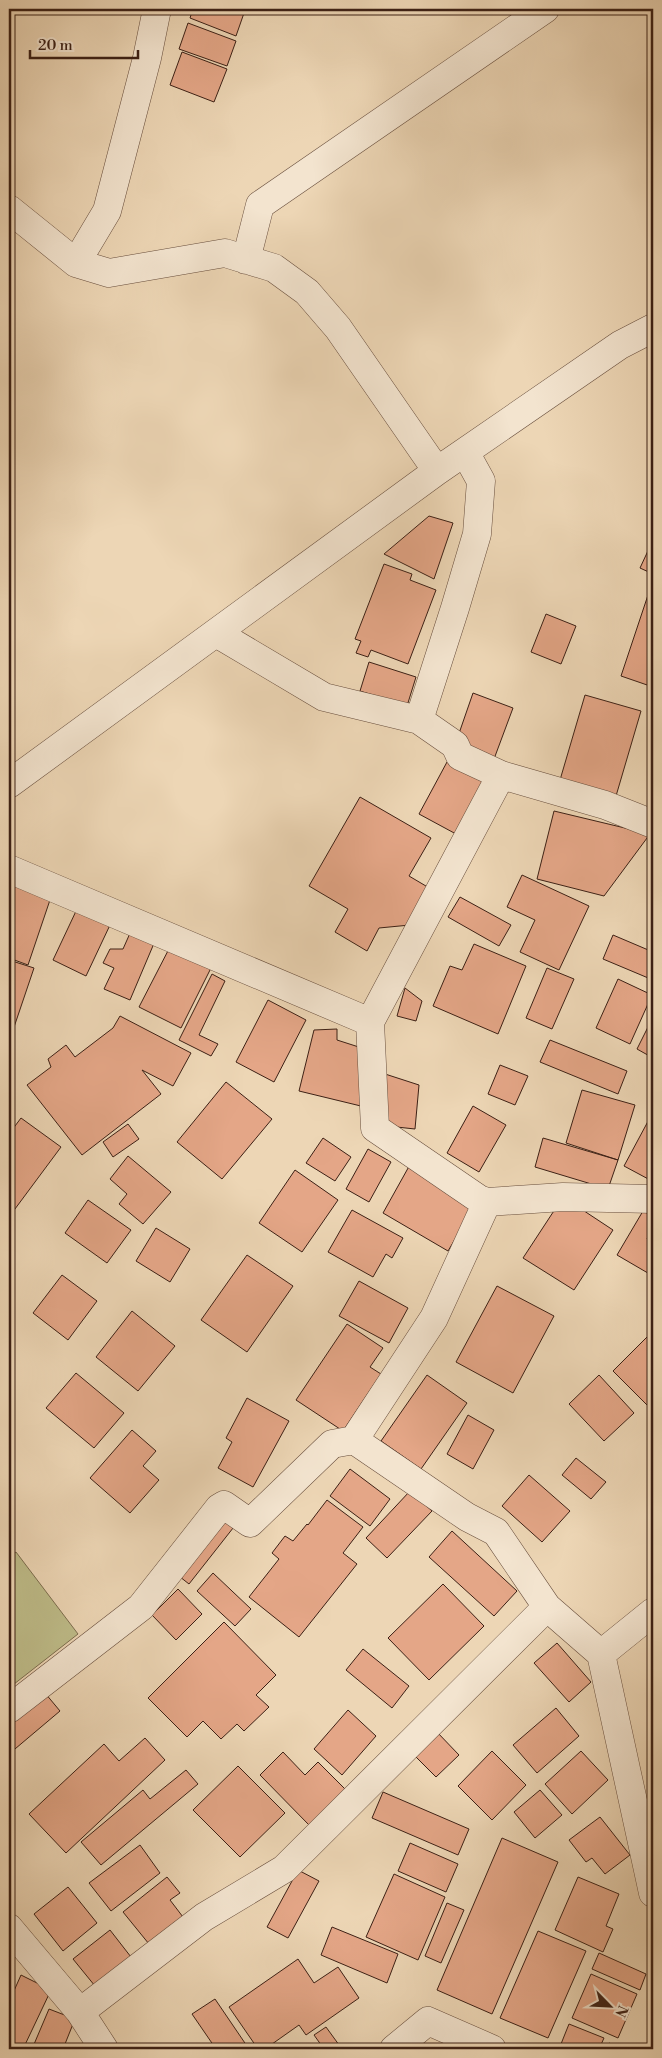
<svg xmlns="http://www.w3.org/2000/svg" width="662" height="2058" font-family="'Libre Bodoni',serif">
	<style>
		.green { fill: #bebc89; stroke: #7d6e4f }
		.building { fill: #e4a687; stroke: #3c2015 }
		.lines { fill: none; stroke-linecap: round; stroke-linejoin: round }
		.minor-casing { stroke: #684e3d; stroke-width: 29 }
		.minor { stroke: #f3e4cf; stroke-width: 28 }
	</style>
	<rect width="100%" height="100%" fill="#edd6b5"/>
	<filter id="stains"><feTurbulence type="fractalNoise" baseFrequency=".004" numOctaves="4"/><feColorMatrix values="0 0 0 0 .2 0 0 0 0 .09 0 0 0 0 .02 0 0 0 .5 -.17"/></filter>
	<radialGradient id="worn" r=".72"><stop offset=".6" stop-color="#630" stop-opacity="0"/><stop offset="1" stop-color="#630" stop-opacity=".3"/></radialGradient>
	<path class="green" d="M16,1552L78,1634L9,1688V1557Z"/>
	<path class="building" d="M193,9H232L244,13L236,36L190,18Z
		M188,23L236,41L227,66L179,49Z
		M182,52L227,69L214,102L170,85Z
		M429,516L453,523L434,579L384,554Z
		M653,540V574L640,568Z
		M384,564L412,574L410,580L436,590L408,664L371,650L368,657L356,653L361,641L355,639Z
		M648,595L653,597V687L621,676Z
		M546,614L576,626L561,664L531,652Z
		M369,662L416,677L407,706L360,691Z
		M473,693L513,708L494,759L455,745Z
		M585,695L641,711L616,796L560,780Z
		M447,762L484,782L456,834L419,814Z
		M360,797L431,838L409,876L431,889L410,925L379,928L367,951L335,932L348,909L309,886Z
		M554,811L650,834L604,896L537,879Z
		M522,875L589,906L559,970L520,952L535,920L507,907Z
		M9,880L52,894L28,965L9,958Z
		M460,897L511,925L499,946L448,917Z
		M77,909L110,925L86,976L53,960Z
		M131,931L155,941L130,1000L104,989L114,968L103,963L110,949H123Z
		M613,935L653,952V980L603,959Z
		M172,943L213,964L181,1028L139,1007Z
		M474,944L526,966L498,1034L433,1006L450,966L462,970Z
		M9,960L34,968L9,1042Z
		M547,968L574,979L552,1029L526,1018Z
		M212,974L225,981L199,1035L218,1044L211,1056L179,1040Z
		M618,979L652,995L630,1044L596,1028Z
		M405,988L422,1001L416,1021L397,1016Z
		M268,1000L306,1020L274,1082L236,1062Z
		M120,1016L191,1053L173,1086L142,1070L161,1094L82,1155L27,1085L51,1067L48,1059L66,1045L75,1057L113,1028Z
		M653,1017V1058L637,1049Z
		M337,1029V1040L365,1049V1107L299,1091L314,1030Z
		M550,1040L627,1071L618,1094L540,1062Z
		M500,1065L528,1076L515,1105L488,1094Z
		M382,1073L419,1085L415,1129L378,1125Z
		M226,1082L272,1119L222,1179L177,1142Z
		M582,1090L635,1105L618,1160L566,1143Z
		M473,1106L506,1125L479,1172L447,1153Z
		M653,1112V1179L652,1181L624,1166Z
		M21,1118L61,1147L9,1217V1134Z
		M128,1124L139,1139L113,1157L103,1142Z
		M323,1138L351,1157L335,1181L306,1163Z
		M543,1138L618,1160L608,1189L535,1167Z
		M368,1149L391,1162L369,1202L346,1189Z
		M128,1156L171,1192L143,1224L119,1204L127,1194L110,1179Z
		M412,1161L479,1199L448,1251L383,1213Z
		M295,1170L338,1200L302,1252L259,1223Z
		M563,1197L613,1230L574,1290L523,1258Z
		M88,1200L131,1230L107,1263L65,1233Z
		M352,1210L403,1238L392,1258L386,1254L373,1277L328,1252Z
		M643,1211L653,1216V1227L647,1239L653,1243V1276L617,1255Z
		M156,1228L190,1249L170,1282L136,1261Z
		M247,1255L293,1286L247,1352L201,1320Z
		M62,1275L97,1301L68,1340L33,1313Z
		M359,1281L408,1308L389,1343L339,1316Z
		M497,1286L554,1316L513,1393L456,1362Z
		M132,1311L175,1346L138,1391L96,1357Z
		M347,1324L383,1348L370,1367L381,1374L343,1431L296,1400Z
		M653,1331V1400L648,1406L613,1371Z
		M76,1373L124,1413L94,1448L46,1408Z
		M427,1375L467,1403L421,1469L381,1441Z
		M599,1375L634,1413L604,1441L569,1404Z
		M247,1398L289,1421L253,1487L218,1468L232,1442L226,1438Z
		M468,1415L494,1430L473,1469L447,1454Z
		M132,1430L156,1451L143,1466L159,1480L130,1513L90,1478Z
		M576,1458L606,1482L591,1499L562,1475Z
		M350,1469L390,1499L370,1526L330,1496Z
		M529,1475L570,1511L542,1542L502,1506Z
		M410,1491L432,1511L387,1558L366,1538Z
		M327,1500L363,1527L343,1553L357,1564L299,1637L249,1597L279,1559L272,1553L285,1536L293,1541L307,1524L308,1525Z
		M219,1508L237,1523L189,1584L170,1569Z
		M452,1531L517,1591L494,1616L429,1557Z
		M213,1573L251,1609L235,1626L197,1591Z
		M443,1584L484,1626L429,1680L388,1638Z
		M178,1589L202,1614L176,1640L152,1615Z
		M224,1622L276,1675L256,1695L269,1707L244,1731L237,1724L221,1739L203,1721L187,1737L148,1698Z
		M557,1643L591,1682L569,1702L534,1663Z
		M363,1649L409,1686L392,1708L346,1670Z
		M45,1693L60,1711L9,1754V1723Z
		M556,1708L579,1736L537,1773L513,1745Z
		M348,1710L376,1736L342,1775L314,1749Z
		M436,1731L459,1755L436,1777L413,1754Z
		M145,1738L165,1760L66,1853L29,1814L104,1744L119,1761Z
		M492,1751L526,1785L492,1820L458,1786Z
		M581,1751L608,1780L572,1814L545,1784Z
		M283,1752L305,1775L318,1762L345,1789L309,1825L260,1775Z
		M238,1766L285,1813L240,1857L193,1810Z
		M186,1770L198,1784L101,1865L81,1842L143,1790L150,1799Z
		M540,1790L562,1815L535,1838L514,1812Z
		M383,1792L469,1829L458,1855L372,1818Z
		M600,1817L630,1855L605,1874L592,1858L586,1862L569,1840Z
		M502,1838L558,1862L492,2014L437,1990Z
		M410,1843L458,1864L446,1892L398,1871Z
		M140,1845L160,1873L111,1911L89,1883Z
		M298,1870L319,1881L288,1938L267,1927Z
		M394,1874L445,1897L418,1960L366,1937Z
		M167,1877L180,1893L170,1900L183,1917L149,1944L123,1912Z
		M578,1877L619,1894L606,1926L613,1929L603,1952L555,1930Z
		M68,1887L97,1923L63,1951L34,1914Z
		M447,1903L464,1910L441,1963L425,1956Z
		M332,1927L398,1954L387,1983L321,1955Z
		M110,1930L131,1957L95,1986L73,1959Z
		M538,1931L586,1951L548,2038L500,2018Z
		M599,1953L646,1974L640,1990L592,1969Z
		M298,1959L314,1983L338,1967L359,1998L306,2035L299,2025L265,2049H258L229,2007Z
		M591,1974L637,1994L618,2038L572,2018Z
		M21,1975L51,1990L23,2049L9,2042V2002Z
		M215,1999L249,2049H216L192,2014Z
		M49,2009L75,2019L63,2049H32Z
		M569,2024L604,2038L599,2049H559Z
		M326,2027L342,2049H324L314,2035Z
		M609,2043L624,2049H606Z"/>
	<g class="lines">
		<g class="minor-casing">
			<path id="minor" d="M9,209L76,263L109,273L225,253L274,268L307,292L338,328L437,471
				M246,260L260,205L545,9
				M76,263L107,211L147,58L157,9
				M465,452L481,481L477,534L455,608L419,720L455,745L460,756L501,775L605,805L653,824
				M216,633L324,697L419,720
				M9,784L437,471L620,345L653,328
				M9,869L370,1022L375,1128L479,1199L487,1202
				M370,1022L501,775
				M653,1199L563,1197L487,1202L434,1318L354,1440L467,1517L496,1532L547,1607L601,1654L653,1893
				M601,1654L653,1612
				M9,1709L141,1607L219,1508L224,1505L250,1523L332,1444L354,1440
				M9,1928L80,2012L104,2049
				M80,2012L204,1917L284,1869L547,1607
				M394,2049L428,2021L492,2049"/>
		</g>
		<use href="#minor" class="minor"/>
	</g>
	<rect width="662" height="2058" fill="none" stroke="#edd6b5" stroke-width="30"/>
	<rect x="10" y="10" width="642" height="2038" fill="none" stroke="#3c2015" stroke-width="2.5"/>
	<rect x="15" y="15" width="632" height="2028" fill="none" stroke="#3c2015"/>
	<g transform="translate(610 2006) rotate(114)" stroke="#f3e4cf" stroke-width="4" paint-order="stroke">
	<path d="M0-4L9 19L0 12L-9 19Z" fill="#3c2015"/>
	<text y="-8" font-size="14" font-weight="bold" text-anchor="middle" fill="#3c2015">N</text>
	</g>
	<path d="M30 50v8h108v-8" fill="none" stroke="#3c2015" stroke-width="2.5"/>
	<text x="38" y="50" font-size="15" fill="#3c2015" stroke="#f3e4cf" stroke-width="4" paint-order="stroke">20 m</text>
	<rect width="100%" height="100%" filter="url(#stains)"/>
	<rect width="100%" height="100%" fill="url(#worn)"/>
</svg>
